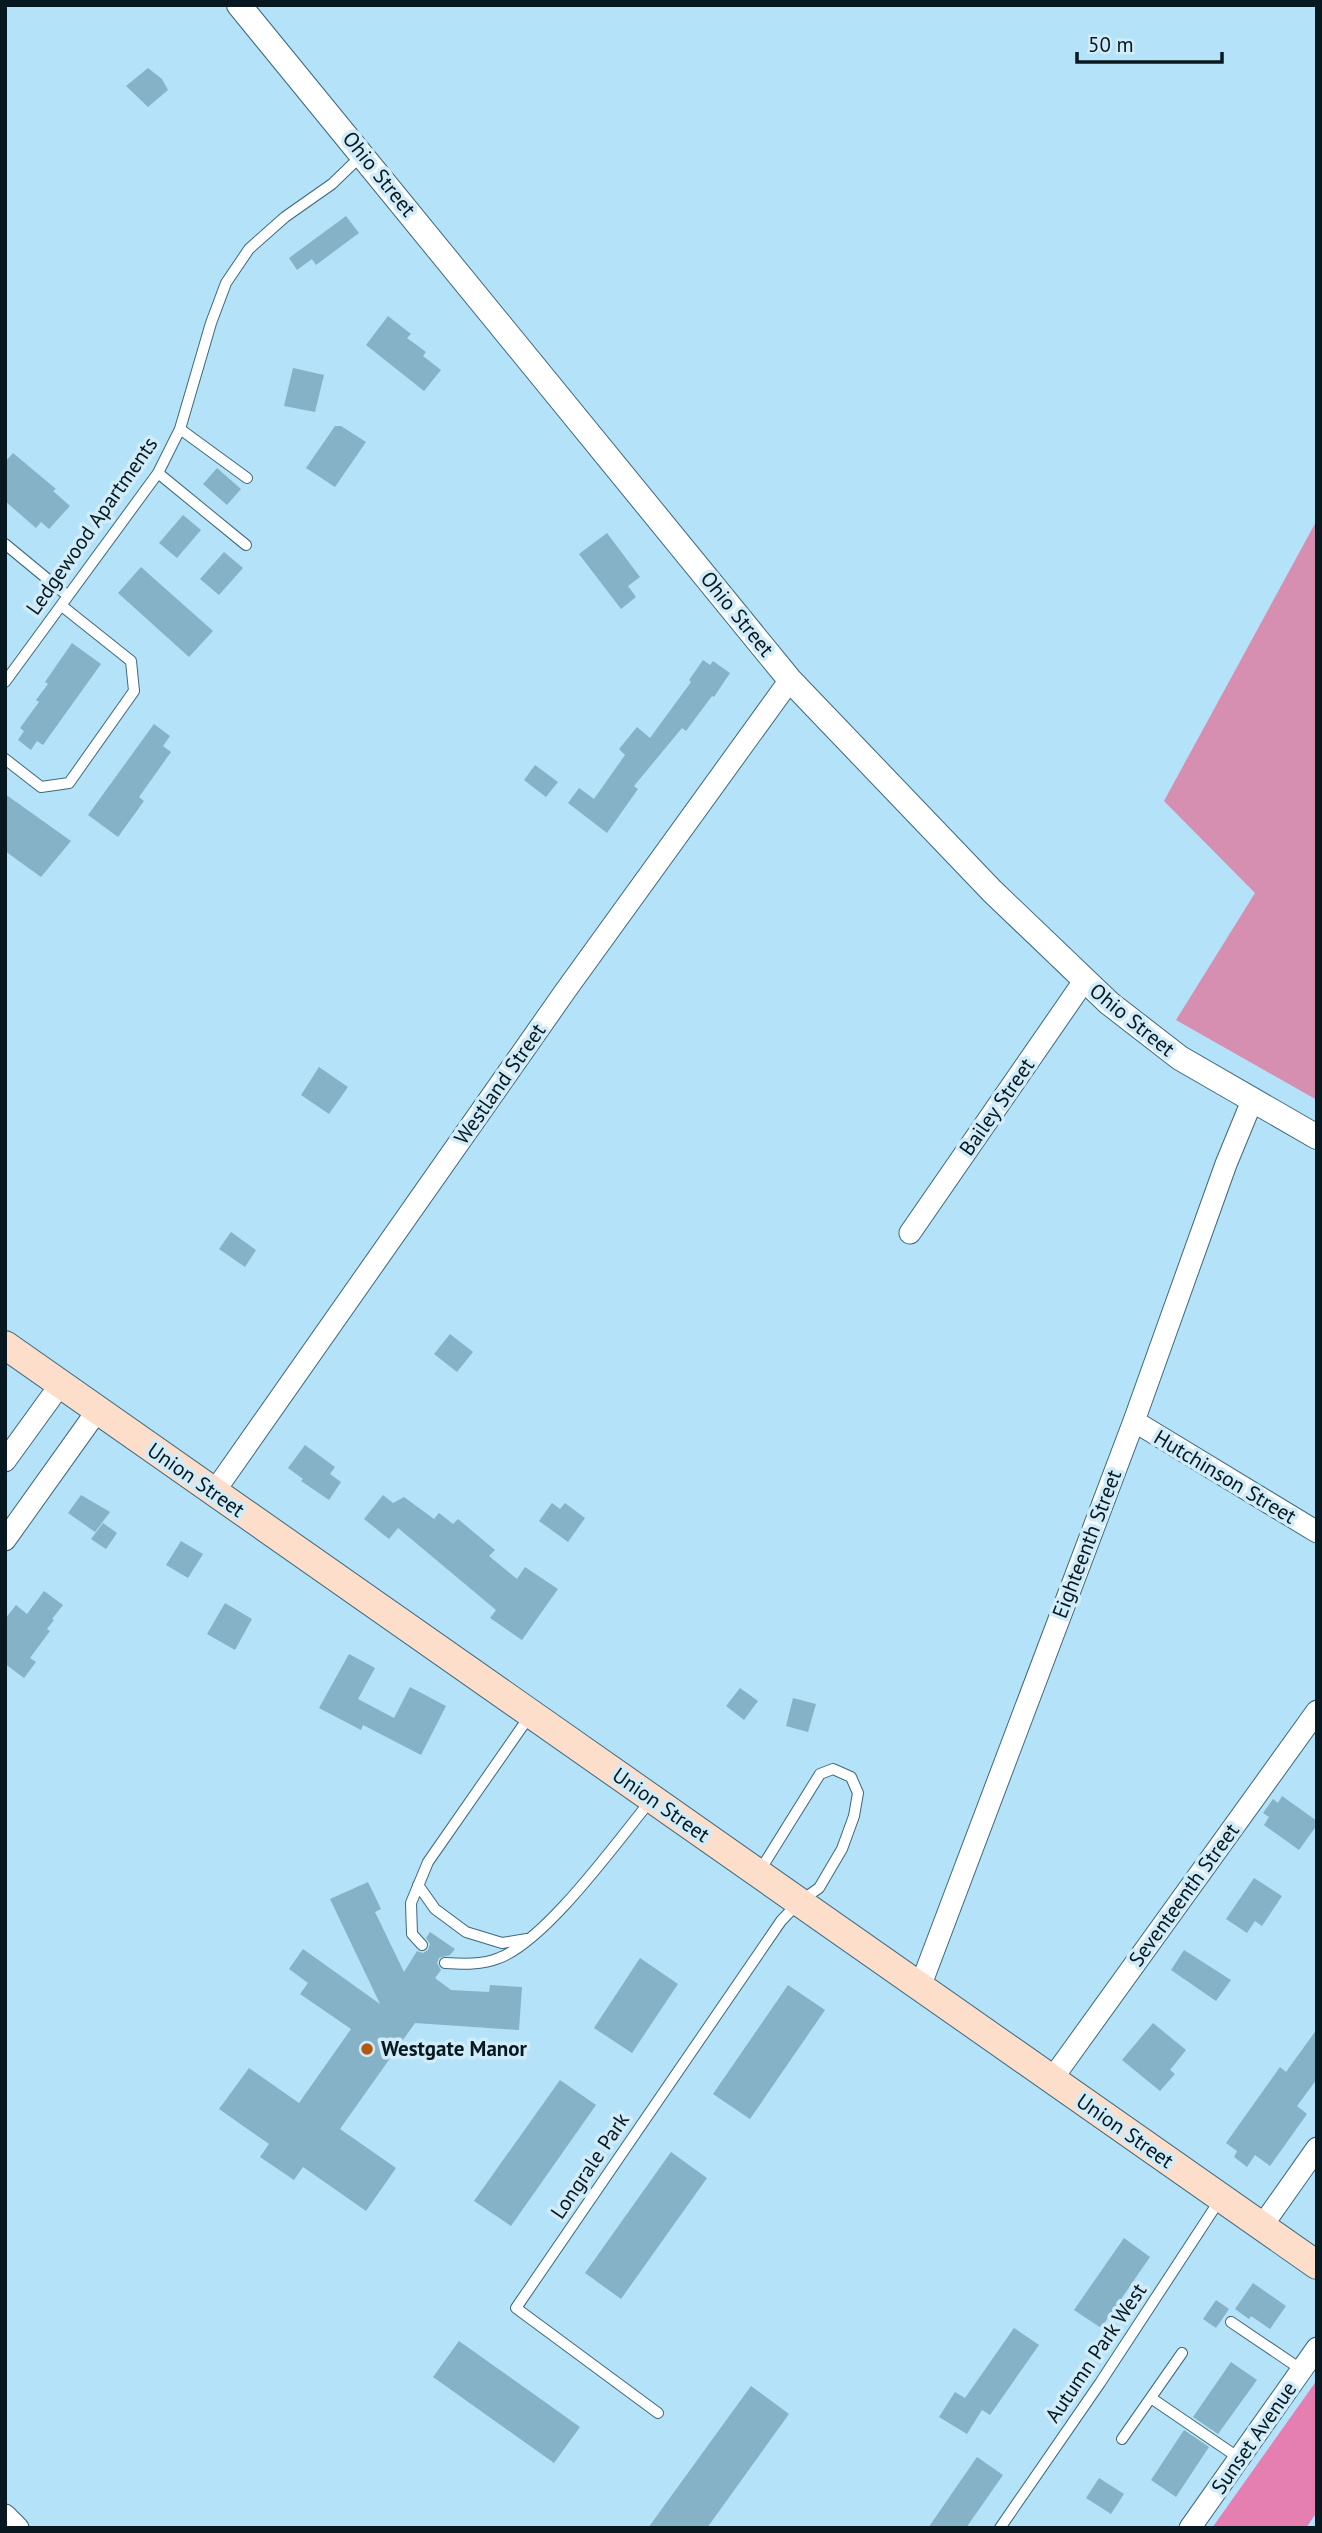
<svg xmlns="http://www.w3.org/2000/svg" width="1322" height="2533" font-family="'PT Sans',sans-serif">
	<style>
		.green { fill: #d68eb1 }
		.forest { fill: #e57fb2 }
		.building { fill: #86b2c8 }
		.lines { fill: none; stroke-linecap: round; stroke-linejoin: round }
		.service-casing { stroke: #3e687b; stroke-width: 12 }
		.minor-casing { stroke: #3e687b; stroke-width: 23 }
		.tertiary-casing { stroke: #3e687b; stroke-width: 26 }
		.secondary-casing { stroke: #3e687b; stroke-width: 30 }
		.service { stroke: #fff; stroke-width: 10 }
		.minor { stroke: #fff; stroke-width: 21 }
		.tertiary { stroke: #fff; stroke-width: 24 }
		.secondary { stroke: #fddecb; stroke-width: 28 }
		.poi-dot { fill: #b5560f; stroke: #d1ecf9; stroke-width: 2.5 }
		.labels { text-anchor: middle; stroke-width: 7; stroke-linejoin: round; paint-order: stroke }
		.street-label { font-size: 21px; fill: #071820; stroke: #d1ecf9 }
		.poi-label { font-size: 21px; font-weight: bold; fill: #071820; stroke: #d1ecf9; text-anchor: start }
	</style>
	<rect width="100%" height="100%" fill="#b4e2f8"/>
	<path class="green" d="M1317,520V1100L1176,1020L1255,893L1164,801Z"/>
	<path class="forest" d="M1317,2380V2512L1306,2528H1212Z"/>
	<path class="building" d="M148,68L162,79L168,90L148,107L126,86Z
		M346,216L359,233L316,265L312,259L297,270L289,258Z
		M388,316L411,334L407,338L426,352L423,356L441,370L424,391L366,345Z
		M293,368L324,375L315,412L284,406Z
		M335,426H341L366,442L335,487L306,468Z
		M13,453L56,489L53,491L70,506L49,529L41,522L36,528L5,501V462Z
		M217,468L241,489L227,505L203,484Z
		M183,515L201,530L177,558L159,543Z
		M607,533L640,577L628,586L636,597L621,609L579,554Z
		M224,552L243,568L219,595L200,579Z
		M141,567L213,631L189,657L118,593Z
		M72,643L101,664L43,745L37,741L31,750L18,740L24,731L20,728L39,702L36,700L48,684L45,682Z
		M703,660L710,665L713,661L730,673L714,697L712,696L686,731L682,728L634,786L638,789L607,833L568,803L579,788L594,799L625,755L619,749L637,727L650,738L691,682L689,680Z
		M154,724L170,736L163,746L171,752L139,797L144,801L118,837L88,815Z
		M535,765L558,782L546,797L524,780Z
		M5,794L71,841L41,877L5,851Z
		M319,1067L348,1087L329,1114L301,1095Z
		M231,1232L256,1250L245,1267L219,1249Z
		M450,1334L473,1352L457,1372L434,1354Z
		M305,1445L335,1467L330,1474L341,1482L329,1500L301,1481L303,1479L288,1468Z
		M81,1495L110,1512L95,1532L68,1513Z
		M383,1495L393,1503L404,1497L434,1519L439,1513L453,1524L458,1519L495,1550L489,1556L517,1579L525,1567L558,1589L522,1640L490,1618L496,1610L398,1528L389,1539L364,1519Z
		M552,1503L560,1509L565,1503L585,1518L568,1542L539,1521Z
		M103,1523L117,1533L106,1549L91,1539Z
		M181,1541L203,1554L188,1578L166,1565Z
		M44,1591L63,1605L52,1619L54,1620L47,1629L50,1631L30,1658L36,1662L24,1678L5,1664V1619L16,1605L27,1614Z
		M225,1603L252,1619L235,1650L207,1634Z
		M349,1654L375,1668L358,1699L394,1718L410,1687L446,1706L421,1755L363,1725L361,1730L319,1708Z
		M740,1688L758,1701L744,1720L726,1706Z
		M793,1698L816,1704L808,1732L786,1726Z
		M1282,1796L1317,1821V1825L1299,1850L1264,1825L1269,1817L1263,1813L1273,1799L1278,1803Z
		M1254,1878L1282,1896L1262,1926L1255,1921L1247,1933L1226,1919Z
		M368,1882L381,1909L375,1912L404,1972L417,1951L423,1953L428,1950L430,1944L426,1938L430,1932L455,1949L450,1955L439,1958L437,1963L441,1970L435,1978L451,1990L489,1992L490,1985L522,1987L519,2030L415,2023L340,2129L396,2168L366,2211L303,2167L294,2180L260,2157L269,2144L219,2109L249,2068L299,2103L351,2029L300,1994L308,1983L289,1969L303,1949L380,2004L330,1899Z
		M1184,1950L1231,1980L1216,2001L1171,1970Z
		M640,1958L678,1984L632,2053L594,2028Z
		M788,1985L825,2010L750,2119L713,2094Z
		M1153,2023L1186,2050L1170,2070L1175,2074L1160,2091L1122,2060Z
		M1317,2029V2079L1297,2106L1307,2114L1270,2166L1255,2155L1247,2167L1234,2157L1237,2151L1226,2143L1280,2067L1286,2072Z
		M560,2080L596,2105L511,2226L474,2201Z
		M671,2152L707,2178L621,2299L585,2273Z
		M1124,2238L1150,2257L1101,2328L1074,2310Z
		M1253,2283L1286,2306L1270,2329L1251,2316L1249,2319L1235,2309Z
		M1216,2300L1229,2309L1216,2328L1203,2319Z
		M1014,2328L1039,2345L990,2415L982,2410L967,2434L939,2417L955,2392L965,2398Z
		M459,2341L580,2427L554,2463L433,2377Z
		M1231,2362L1257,2380L1218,2434L1193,2417Z
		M751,2386L789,2414L707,2528H648Z
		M1184,2430L1209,2447L1176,2497L1151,2480Z
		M977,2457L1003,2475L966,2528H928Z
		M1099,2478L1124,2494L1111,2514L1086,2498Z"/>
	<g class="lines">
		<g class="service-casing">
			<path id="service" d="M180,429L247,478
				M158,473L246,545
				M5,544L68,596
				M5,682L158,473L180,429L211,323L226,283L249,249L285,217L332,184L361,156
				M5,759L41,787L69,783L134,691L131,661L62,606
				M418,1885L435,1909L466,1932L502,1943L527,1939
				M422,1945L412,1934L411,1903L428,1862L531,1714
				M445,1963C463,1964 482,1965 499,1958C547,1940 618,1840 652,1799
				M1231,2322L1302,2370
				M1151,2398L1239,2458
				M658,2413L516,2308L781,1921L799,1902L819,1888L842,1849L854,1816L858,1793L851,1777L833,1769L820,1774L759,1872
				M1122,2439L1182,2353
				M1000,2528L1100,2383L1221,2198"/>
		</g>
		<g class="minor-casing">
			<path id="minor" d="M910,1233L1084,981
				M1134,1421L1317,1532
				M5,1461L60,1385
				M214,1492L566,990L790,680
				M5,1540L97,1411
				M920,1987L1134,1421L1226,1164L1252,1101
				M1052,2079L1317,1711
				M1262,2226L1317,2148
				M5,2515L18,2528
				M1190,2528L1317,2348"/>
		</g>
		<g class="tertiary-casing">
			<path id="tertiary" d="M239,5L790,680L992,891L1109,1003L1180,1058L1317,1137"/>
		</g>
		<g class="secondary-casing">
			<path id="secondary" d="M5,1345L1317,2265"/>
		</g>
		<use href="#service" class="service"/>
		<use href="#minor" class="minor"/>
		<use href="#tertiary" class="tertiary"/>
		<use href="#secondary" class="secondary"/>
	</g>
	<circle class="poi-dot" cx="367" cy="2049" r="7"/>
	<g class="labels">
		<g class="street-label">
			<text transform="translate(379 174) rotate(51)" y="7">Ohio Street</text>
			<text transform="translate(92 526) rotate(-55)" y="7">Ledgewood Apartments</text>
			<text transform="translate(737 614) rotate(51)" y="7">Ohio Street</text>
			<text transform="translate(1132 1020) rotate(39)" y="7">Ohio Street</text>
			<text transform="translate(500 1084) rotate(-55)" y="7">Westland Street</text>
			<text transform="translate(997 1107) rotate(-55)" y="7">Bailey Street</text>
			<text transform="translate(1225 1477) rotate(31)" y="7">Hutchinson Street</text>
			<text transform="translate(196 1480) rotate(35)" y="7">Union Street</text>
			<text transform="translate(1087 1544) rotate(-69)" y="7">Eighteenth Street</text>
			<text transform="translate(661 1805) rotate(35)" y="7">Union Street</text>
			<text transform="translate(1184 1895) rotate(-54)" y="7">Seventeenth Street</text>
			<text transform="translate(1125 2131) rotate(35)" y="7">Union Street</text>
			<text transform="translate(590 2166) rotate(-56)" y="7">Longrale Park</text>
			<text transform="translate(1096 2353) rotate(-56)" y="7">Autumn Park West</text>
			<text transform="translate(1254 2438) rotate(-55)" y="7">Sunset Avenue</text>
		</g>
		<g class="poi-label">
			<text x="381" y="2056">Westgate Manor</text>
		</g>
	</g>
	<rect width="1322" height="2533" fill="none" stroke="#071820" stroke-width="14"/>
	<path d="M1077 52v10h145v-10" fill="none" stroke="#071820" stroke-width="3.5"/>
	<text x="1088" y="52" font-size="21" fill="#071820" stroke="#d1ecf9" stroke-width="5" paint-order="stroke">50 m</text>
</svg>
